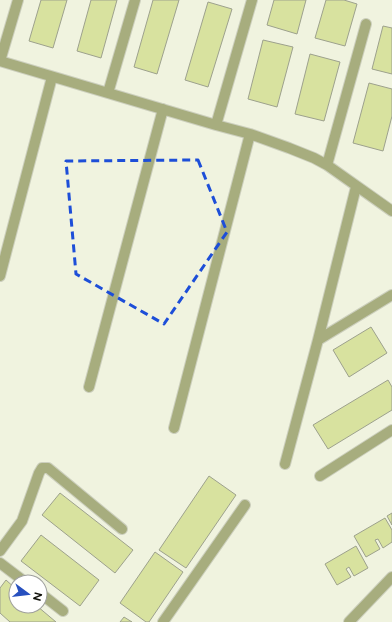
<svg xmlns="http://www.w3.org/2000/svg" width="392" height="622" font-family="Figtree,sans-serif">
	<style>
		.building { fill: #d8e29f; stroke: #9da18d }
		.lines { fill: none; stroke-linecap: round; stroke-linejoin: round }
		.street-casing { stroke: #cccfbd; stroke-width: 12 }
		.street { stroke: #a7ad7e; stroke-width: 10 }
		.marked { fill: none; stroke: #1d4ed8; stroke-width: 3; stroke-dasharray: 8 5; stroke-linejoin: round }
	</style>
	<rect width="100%" height="100%" fill="#f0f3df"/>
	<path class="building" d="M41,0H67L53,48L29,41Z
		M91,0H117L101,58L77,51Z
		M153,0H179L157,74L134,67Z
		M274,0H306L297,34L267,25Z
		M326,0H344L357,4L345,46L315,38Z
		M208,2L232,9L208,87L185,80Z
		M383,26L392,28V74L372,69Z
		M263,40L293,47L277,107L248,99Z
		M310,54L340,62L324,121L295,114Z
		M369,83L392,89V116L383,151L353,143Z
		M371,327L387,353L349,377L333,350Z
		M388,380L392,387V410L328,449L313,425Z
		M209,476L236,495L186,568L159,550Z
		M60,493L133,550L115,573L42,515Z
		M392,513V525L387,516Z
		M385,518L392,530V542L383,548L378,539L375,540L380,549L366,557L354,536Z
		M41,535L99,580L80,606L21,561Z
		M356,546L368,568L354,576L349,567L346,569L351,577L337,585L325,564Z
		M155,552L183,572L149,622H146L120,603Z
		M6,580L16,589V606H37L56,622H10L0,613V588Z
		M124,617L132,622H120Z"/>
	<g class="lines">
		<g class="street-casing">
			<path id="street" d="M0,61L216,125L250,134L289,148L314,158L327,165L392,211
				M0,61L18,0
				M108,93L135,0
				M216,125L252,0
				M327,165L366,24
				M0,276L52,77
				M318,340L392,295
				M89,387L163,109
				M174,428L250,134
				M285,464L318,340L356,187
				M320,476L392,430
				M0,551L22,521L39,473L42,468H48L122,529
				M0,563L25,582
				M40,593L63,611
				M163,622L245,505
				M349,622L392,577"/>
		</g>
		<use href="#street" class="street"/>
	</g>
	<path class="marked" d="M198,160L227,232L164,324L76,274L66,161Z"/>
	<g transform="translate(28 594) rotate(105)"><circle r="19" fill="#ffffff" stroke="#9fa09d"/>
	<path d="M0-3L7 15L0 10L-7 15Z" fill="#2750bf"/>
	<text y="-6" font-size="11" font-weight="bold" text-anchor="middle" fill="#10110a">N</text>
	</g>
</svg>
